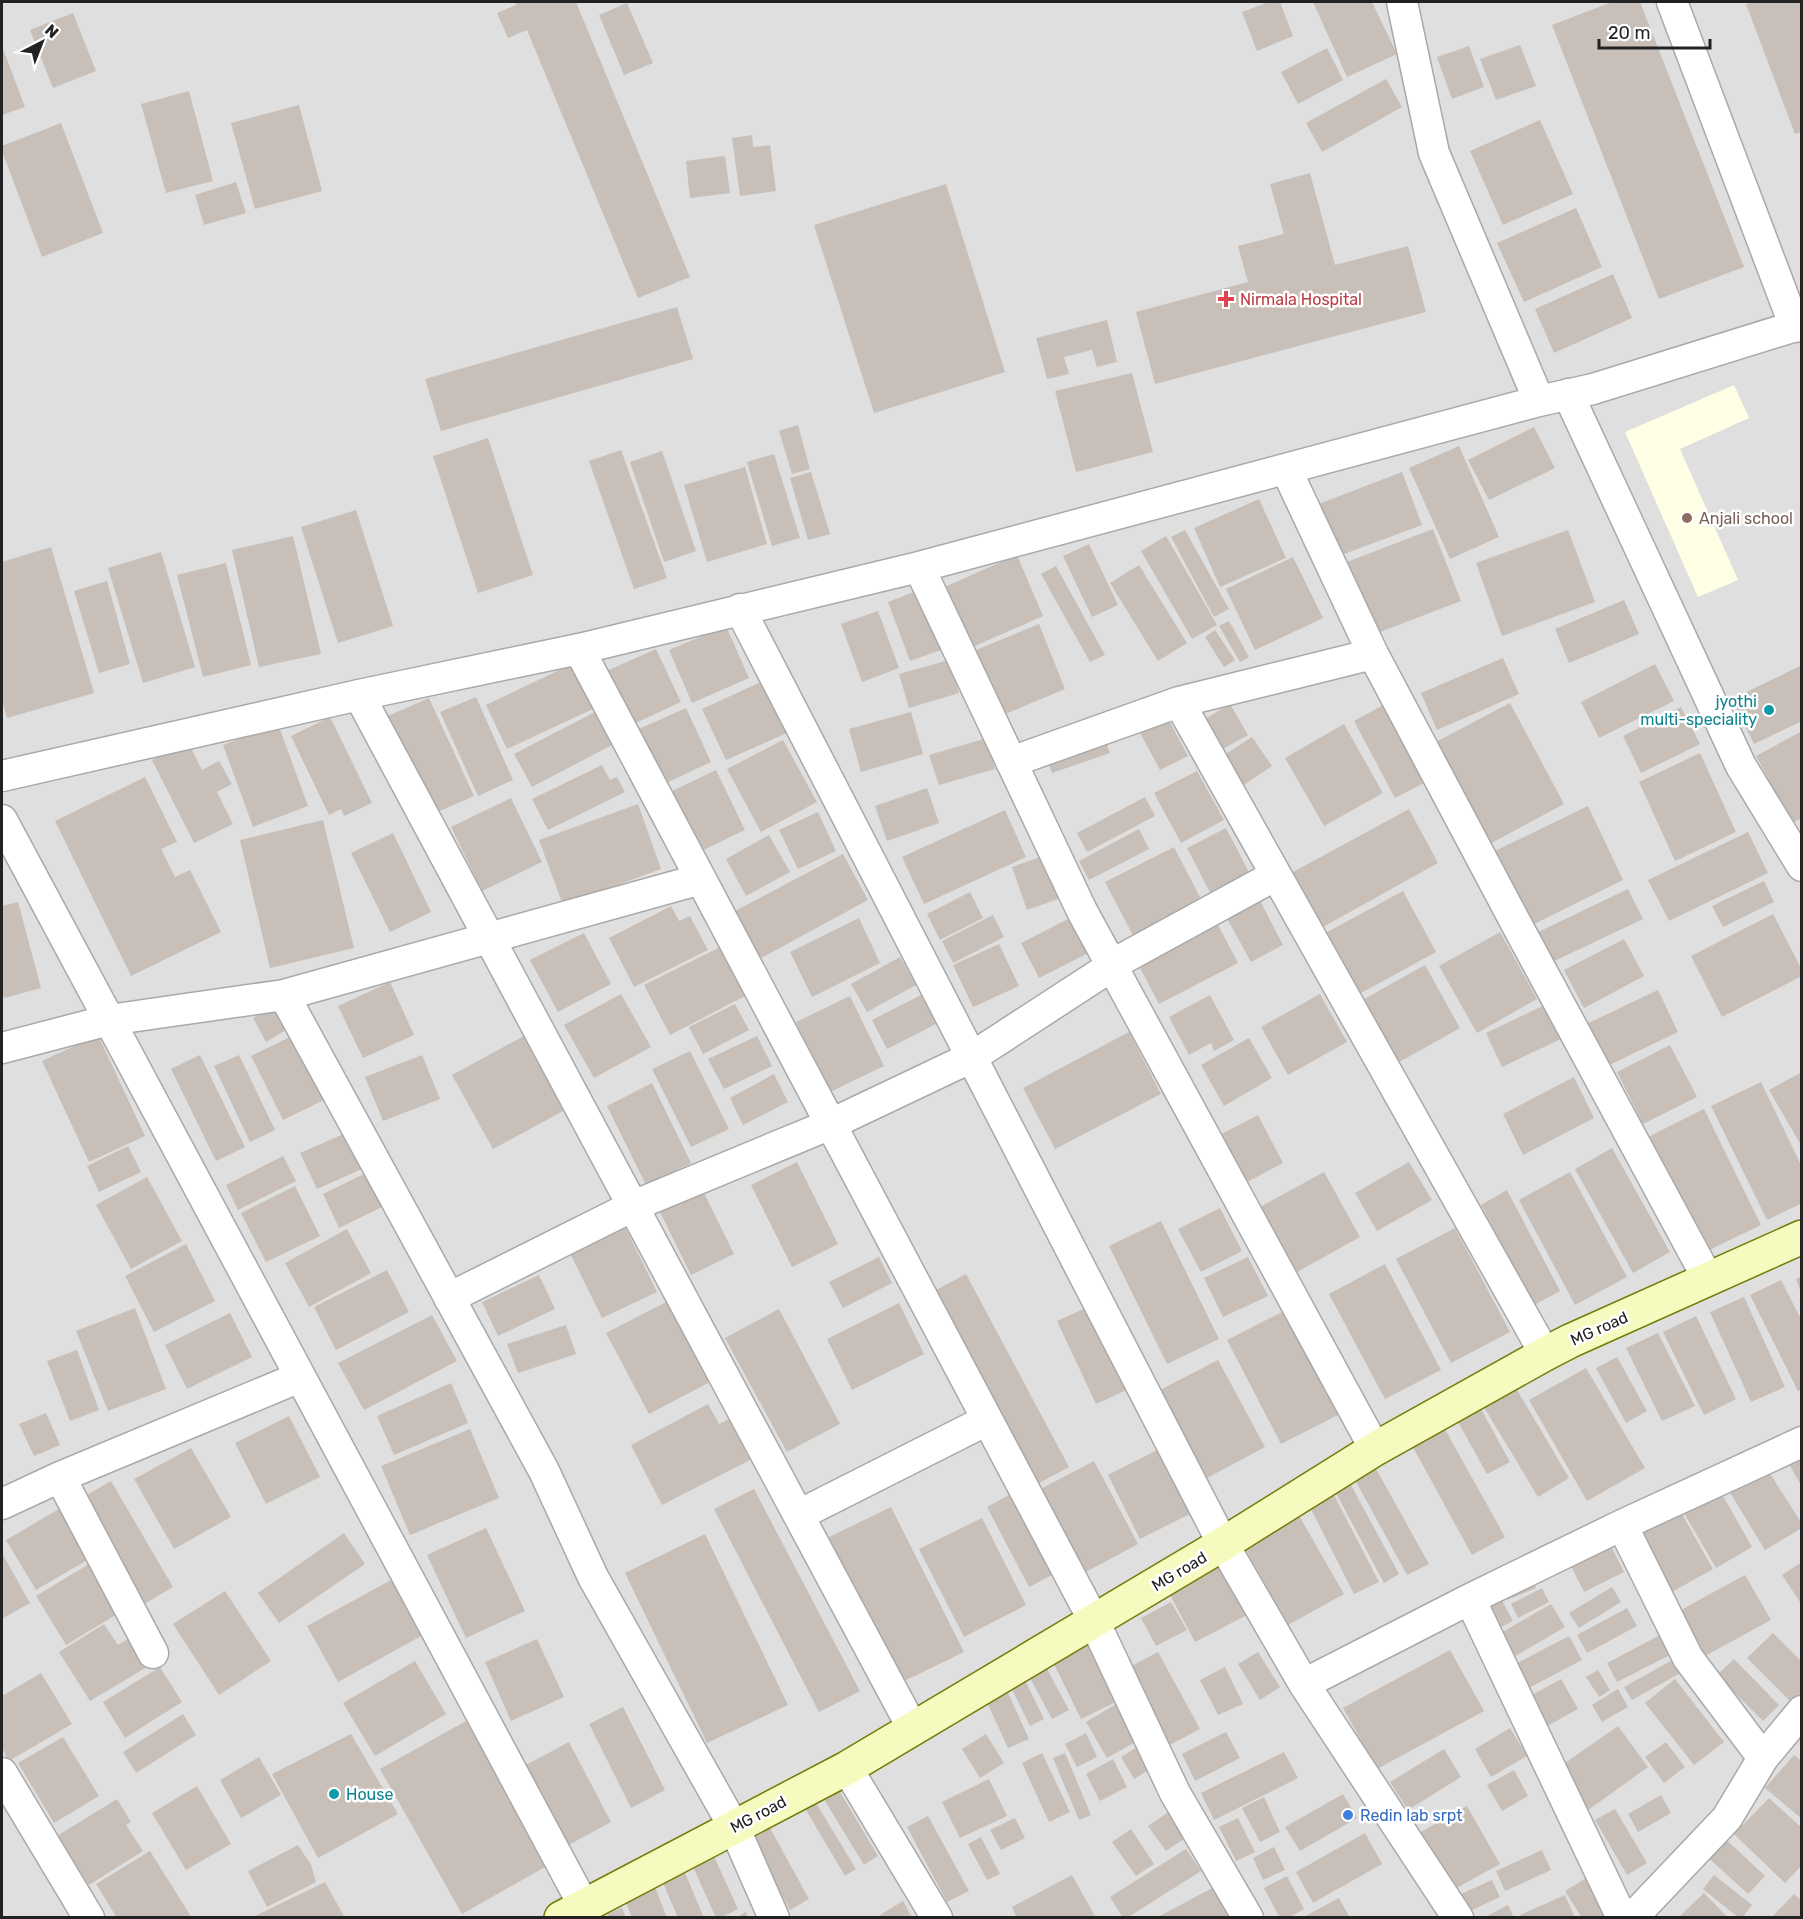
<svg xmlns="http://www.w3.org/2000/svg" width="1803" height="1919" font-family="Rubik,sans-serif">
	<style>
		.residential { fill: #e0dfdf }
		.education { fill: #ffffe5 }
		.building { fill: #c7bfb8 }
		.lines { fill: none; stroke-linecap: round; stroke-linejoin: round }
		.street-casing { stroke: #a9a9a9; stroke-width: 33 }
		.secondary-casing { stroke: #707d05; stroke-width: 36 }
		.street { stroke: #fff; stroke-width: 30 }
		.secondary { stroke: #f7fabf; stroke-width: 33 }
		.health-dot { fill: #e0444e; stroke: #fff; stroke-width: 2 }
		.education-dot { fill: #8d6e63; stroke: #fff; stroke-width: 2 }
		.culture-dot { fill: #0f9aa8; stroke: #fff; stroke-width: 2 }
		.shop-dot { fill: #3f7fe0; stroke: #fff; stroke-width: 2 }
		.labels { text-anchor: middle; stroke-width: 5; stroke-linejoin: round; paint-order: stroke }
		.health-label { font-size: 16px; fill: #be3a42; stroke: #fff; text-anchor: start }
		.education-label { font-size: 16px; fill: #785e54; stroke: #fff; text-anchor: start }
		.culture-label { font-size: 16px; fill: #0d838f; stroke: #fff; text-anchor: end }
		.street-label { font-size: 16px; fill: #222; stroke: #fff }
		.shop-label { font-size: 16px; fill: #366cbe; stroke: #fff; text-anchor: start }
	</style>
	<rect width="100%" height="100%" fill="#f2efe9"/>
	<path class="residential" d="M2,2H1801V1917H2Z"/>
	<path class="education" d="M1734,385L1749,418L1680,449L1738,580L1698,597L1625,432Z"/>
	<path class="building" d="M515,2H576L690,277L638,298L527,30L508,38L497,13L516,5Z
		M1269,2H1280L1293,36L1257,51L1242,12Z
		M1313,2H1372L1397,54L1347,77Z
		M1612,2H1640L1744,267L1659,299L1552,25Z
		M1752,2H1802V132L1795,134L1746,4Z
		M627,3L653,63L624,75L599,15Z
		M73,13L96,71L53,88L30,30Z
		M1520,45L1536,86L1496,100L1480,59Z
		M2,46L25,107L2,115Z
		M1469,46L1484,87L1452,99L1437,57Z
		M1327,48L1343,80L1298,104L1281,72Z
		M1386,79L1402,107L1322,152L1306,123Z
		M189,91L213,181L166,193L141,104Z
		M299,105L322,191L255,209L231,123Z
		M1540,120L1573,194L1503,225L1470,151Z
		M61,123L103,233L42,257L2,151V146Z
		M752,135L753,147L770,145L776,191L740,196L732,138Z
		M725,156L730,193L690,198L686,161Z
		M1310,173L1335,265L1408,246L1426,312L1155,384L1136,312L1248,282L1238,246L1284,234L1270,184Z
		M236,182L246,213L204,225L195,195Z
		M946,184L1005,372L874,413L814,225Z
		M1576,208L1602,267L1524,302L1497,243Z
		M1613,274L1632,318L1554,353L1535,309Z
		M677,307L693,359L441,431L425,379Z
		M1107,320L1117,362L1097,367L1092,350L1064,357L1069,374L1047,379L1036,338Z
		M1132,373L1153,452L1076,472L1055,391Z
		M798,425L810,469L792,474L779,431Z
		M1534,427L1555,468L1489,500L1468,460Z
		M488,438L533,575L478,593L433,456Z
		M1459,446L1499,537L1450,559L1409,468Z
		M621,450L667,578L634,589L589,461Z
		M662,451L696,551L664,562L630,462Z
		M774,454L800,538L772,546L747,462Z
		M745,467L767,544L707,562L684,485Z
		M811,472L830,534L808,540L790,478Z
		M1402,472L1422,525L1336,557L1316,505Z
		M1259,499L1286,558L1220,587L1194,528Z
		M356,510L393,626L338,643L301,527Z
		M1433,529L1461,601L1367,637L1339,565Z
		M1185,530L1229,609L1214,617L1171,537Z
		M1568,530L1595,602L1502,636L1476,563Z
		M293,536L321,654L259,667L232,550Z
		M1166,536L1217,625L1192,639L1141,551Z
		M1089,544L1118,605L1092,617L1063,556Z
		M51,547L94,693L7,718L2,699V562Z
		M161,552L195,667L143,683L108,568Z
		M1017,555L1043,616L966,650L940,589Z
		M1293,557L1323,618L1255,650L1226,589Z
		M226,563L251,665L203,677L177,575Z
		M1139,565L1187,643L1158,661L1110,583Z
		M1056,566L1105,655L1090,662L1041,574Z
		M107,581L130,664L99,673L74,591Z
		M919,590L941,650L910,661L888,602Z
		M1624,600L1639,634L1569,663L1555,629Z
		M878,611L899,668L862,682L841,624Z
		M1229,621L1249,657L1240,662L1219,626Z
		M1039,624L1065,689L998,717L971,652Z
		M726,626L749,678L692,703L669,650Z
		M1215,630L1235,660L1224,667L1205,637Z
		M656,649L681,702L627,727L602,673Z
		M1503,658L1519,694L1437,730L1421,693Z
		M949,660L959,693L909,708L899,674Z
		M572,664L593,709L507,749L486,705Z
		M1655,664L1674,701L1599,738L1581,702Z
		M1802,665V721L1754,744L1732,699Z
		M763,681L787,733L726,760L702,709Z
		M476,697L513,780L478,796L440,712Z
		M429,698L474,796L433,814L388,716Z
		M1387,703L1428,781L1395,798L1354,721Z
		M1510,703L1564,804L1484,847L1430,745Z
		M1230,704L1248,735L1216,753L1198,723Z
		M1681,707L1700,744L1641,773L1623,736Z
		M686,708L711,762L664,784L639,729Z
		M595,712L612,745L532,787L514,754Z
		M911,712L923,754L861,772L849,729Z
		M1165,713L1188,756L1160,770L1137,727Z
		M330,717L372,803L344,816L341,809L329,815L291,736Z
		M278,724L308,806L253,827L223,745Z
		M1344,724L1383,793L1324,826L1285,758Z
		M1102,731L1110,753L1052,773L1044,751Z
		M1802,731V818L1792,823L1756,756Z
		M1252,737L1272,766L1241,787L1221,757Z
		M987,738L995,769L939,785L929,755Z
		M783,740L817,802L761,832L727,769Z
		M188,742L202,770L219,761L232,784L217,792L233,824L194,843L152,760Z
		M1700,753L1736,832L1675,861L1639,782Z
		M602,765L610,780L617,777L625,792L548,830L532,799Z
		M716,770L745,830L697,853L668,793Z
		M1197,771L1224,820L1181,843L1154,793Z
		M145,777L177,842L161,849L175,877L190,870L221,932L131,976L55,821Z
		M927,788L939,823L887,841L875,806Z
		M1145,797L1155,816L1087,852L1077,833Z
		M511,798L542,862L482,891L451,827Z
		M638,804L661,869L563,905L539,840Z
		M1588,806L1623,880L1530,926L1493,852Z
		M1409,809L1438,863L1314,932L1284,877Z
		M1005,810L1026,857L924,904L902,857Z
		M818,812L836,851L798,869L779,830Z
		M323,820L354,948L270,968L240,840Z
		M1226,828L1252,878L1213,898L1187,848Z
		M1139,829L1149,849L1089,880L1079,861Z
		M1748,832L1768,873L1669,921L1648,880Z
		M393,833L431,912L390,932L351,853Z
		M769,835L790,872L746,896L726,859Z
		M1174,847L1204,905L1136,941L1105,882Z
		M843,854L868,900L761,958L735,911Z
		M1049,854L1064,897L1027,910L1012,867Z
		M1764,881L1774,902L1723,927L1712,906Z
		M1628,889L1643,919L1548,964L1534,934Z
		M1403,891L1436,952L1352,998L1318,937Z
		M970,892L983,918L940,940L927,914Z
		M1256,893L1283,945L1251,962L1223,911Z
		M18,902L41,988L4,998L2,990V906Z
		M671,906L679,921L690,916L708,950L634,987L609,938Z
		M1773,914L1802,970V976L1722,1017L1691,956Z
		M993,915L1004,937L953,963L942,941Z
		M1072,917L1090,952L1039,978L1021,943Z
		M859,918L880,963L812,997L790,952Z
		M1216,921L1238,963L1159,1004L1137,962Z
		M1500,932L1537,999L1477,1033L1439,966Z
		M584,933L611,984L558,1012L530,960Z
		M1624,939L1644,976L1584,1008L1564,970Z
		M999,944L1019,986L973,1007L953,965Z
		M720,947L745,996L670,1035L644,985Z
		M900,957L916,985L867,1012L851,984Z
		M1425,965L1460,1028L1394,1065L1359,1002Z
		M390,982L414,1035L363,1058L338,1006Z
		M1658,990L1678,1032L1601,1069L1580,1027Z
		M621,994L651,1047L594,1078L564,1025Z
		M1320,994L1347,1042L1288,1075L1261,1027Z
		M921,995L936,1024L887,1049L872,1020Z
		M1210,995L1234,1040L1214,1051L1211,1043L1189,1055L1169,1017Z
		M850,996L884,1066L830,1092L796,1022Z
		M282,1000L296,1024L266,1042L253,1018Z
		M735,1004L749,1030L703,1054L689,1027Z
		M1547,1004L1563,1038L1502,1067L1486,1033Z
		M1129,1032L1161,1094L1055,1149L1023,1088Z
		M98,1035L145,1136L89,1162L42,1061Z
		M294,1035L326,1099L283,1120L251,1056Z
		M524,1036L565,1110L493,1149L452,1075Z
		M757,1036L772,1066L724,1089L708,1059Z
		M1249,1038L1272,1078L1224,1106L1201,1065Z
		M1670,1045L1697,1097L1643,1124L1617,1072Z
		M690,1051L729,1129L691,1147L652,1069Z
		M200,1055L245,1147L216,1161L171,1069Z
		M239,1055L275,1130L250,1142L214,1066Z
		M422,1055L440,1099L383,1121L365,1077Z
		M1802,1072V1147L1769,1090Z
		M774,1074L788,1102L743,1125L730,1098Z
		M1574,1077L1594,1118L1523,1155L1503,1114Z
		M1761,1082L1802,1167V1203L1767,1220L1711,1106Z
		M652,1083L691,1163L646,1185L607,1106Z
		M1704,1109L1761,1225L1701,1254L1644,1139Z
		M1258,1115L1283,1163L1238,1187L1212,1139Z
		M346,1133L362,1169L317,1189L300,1153Z
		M128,1146L141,1172L99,1192L87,1166Z
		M1612,1148L1670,1252L1633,1273L1575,1169Z
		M283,1156L296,1181L238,1210L226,1185Z
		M797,1162L838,1244L792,1267L751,1185Z
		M1409,1162L1432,1200L1377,1231L1355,1193Z
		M368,1172L384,1206L339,1228L323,1194Z
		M1324,1172L1360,1237L1297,1272L1260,1207Z
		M1570,1172L1627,1277L1575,1305L1519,1200Z
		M147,1177L182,1241L131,1269L96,1205Z
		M295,1186L320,1236L266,1262L241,1213Z
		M1507,1190L1560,1291L1534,1305L1481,1205Z
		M703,1191L734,1254L691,1275L660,1212Z
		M1220,1208L1242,1251L1201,1272L1178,1229Z
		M1161,1221L1219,1339L1167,1364L1109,1246Z
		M623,1223L657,1292L602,1318L568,1249Z
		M1455,1228L1510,1332L1451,1363L1396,1259Z
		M347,1229L371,1273L309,1307L285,1263Z
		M186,1244L215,1301L154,1332L125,1276Z
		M879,1257L892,1283L843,1308L829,1282Z
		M1248,1257L1268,1296L1223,1317L1204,1278Z
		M1385,1264L1441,1370L1385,1399L1329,1294Z
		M387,1270L409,1312L336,1350L314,1307Z
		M966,1274L1069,1467L1028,1489L925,1296Z
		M539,1275L555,1309L498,1336L482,1302Z
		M1802,1276V1293H1801L1796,1279Z
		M1781,1280L1802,1321V1390L1798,1391L1750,1295Z
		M1744,1297L1785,1387L1751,1402L1710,1312Z
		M670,1300L712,1381L649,1414L606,1333Z
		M899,1303L924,1354L852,1390L827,1339Z
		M1090,1306L1129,1389L1096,1404L1057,1321Z
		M135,1308L166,1389L108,1411L76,1331Z
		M779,1309L840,1424L787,1452L725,1338Z
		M1286,1310L1340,1414L1281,1444L1227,1340Z
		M230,1313L252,1357L187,1389L165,1345Z
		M432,1315L457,1361L364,1410L338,1363Z
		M1696,1316L1736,1399L1704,1415L1663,1332Z
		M566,1325L576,1354L518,1373L507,1344Z
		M1658,1333L1695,1406L1662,1421L1626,1348Z
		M77,1350L99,1410L70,1421L47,1361Z
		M1617,1357L1647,1411L1626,1423L1596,1368Z
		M1218,1360L1265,1447L1207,1478L1160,1390Z
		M1586,1368L1645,1468L1587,1501L1529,1400Z
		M451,1383L468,1423L394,1455L377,1416Z
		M1516,1388L1569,1478L1538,1497L1484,1407Z
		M708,1404L719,1424L729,1419L750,1460L662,1505L631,1445Z
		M1481,1409L1510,1462L1487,1474L1458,1422Z
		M46,1413L60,1445L34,1456L19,1424Z
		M289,1416L320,1477L266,1504L235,1443Z
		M1441,1422L1505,1537L1472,1555L1409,1440Z
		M470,1429L499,1498L410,1535L381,1466Z
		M1163,1447L1196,1511L1140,1539L1108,1475Z
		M191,1448L231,1517L174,1549L134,1479Z
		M1802,1460V1487L1790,1466Z
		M1094,1461L1138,1544L1080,1575L1035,1492Z
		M1764,1464L1802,1524V1528L1765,1550L1726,1486Z
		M1375,1467L1429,1564L1407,1575L1354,1478Z
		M111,1481L173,1587L144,1604L82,1498Z
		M1351,1485L1399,1574L1384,1583L1336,1493Z
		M1718,1487L1752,1547L1716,1568L1681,1508Z
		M754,1489L860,1691L819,1712L714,1509Z
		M1009,1495L1052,1575L1029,1587L987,1507Z
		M1334,1495L1379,1582L1354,1594L1310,1507Z
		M891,1507L964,1652L898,1684L825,1539Z
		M1678,1507L1713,1569L1670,1593L1635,1531Z
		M59,1509L89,1559L36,1590L6,1540Z
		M1298,1514L1344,1594L1288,1625L1243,1545Z
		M982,1518L1026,1605L964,1637L919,1549Z
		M486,1528L525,1611L466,1638L427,1555Z
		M344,1533L365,1564L279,1623L258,1593Z
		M705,1534L788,1705L707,1743L625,1573Z
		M1607,1538L1624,1572L1584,1592L1567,1558Z
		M2,1553L30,1603L2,1619Z
		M94,1561L124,1610L66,1645L36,1596Z
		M1802,1562V1605L1782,1575Z
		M1219,1564L1247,1615L1195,1642L1168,1591Z
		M1531,1575L1536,1588L1507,1600L1501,1587Z
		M1745,1575L1771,1620L1705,1656L1679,1611Z
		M391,1580L421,1636L338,1682L307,1626Z
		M1612,1587L1621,1602L1579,1628L1569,1613Z
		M1542,1588L1549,1602L1518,1618L1511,1604Z
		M225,1591L271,1661L219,1695L173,1624Z
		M1497,1591L1513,1621L1493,1631L1477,1601Z
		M1171,1602L1187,1630L1156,1646L1141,1618Z
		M1551,1604L1565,1627L1512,1658L1499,1634Z
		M1627,1608L1637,1626L1587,1653L1577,1635Z
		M104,1624L118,1645L129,1638L147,1667L90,1701L59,1652Z
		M1773,1633L1802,1662V1708L1799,1710L1747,1658Z
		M1660,1635L1670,1655L1617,1682L1607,1663Z
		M1569,1636L1582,1660L1521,1692L1508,1668Z
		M537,1639L564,1697L511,1721L485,1662Z
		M1086,1641L1116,1702L1081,1719L1051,1658Z
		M1450,1650L1484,1711L1377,1769L1343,1708Z
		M1158,1652L1200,1729L1160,1750L1118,1673Z
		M1258,1652L1280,1687L1260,1700L1238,1664Z
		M1674,1659L1682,1672L1632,1700L1624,1687Z
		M1734,1659L1779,1705L1763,1721L1717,1675Z
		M415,1661L446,1714L375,1756L343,1703Z
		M160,1667L182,1702L125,1738L103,1702Z
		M1046,1667L1069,1710L1052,1719L1029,1676Z
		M1225,1667L1243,1704L1218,1715L1200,1680Z
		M1598,1670L1610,1690L1599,1697L1586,1677Z
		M1021,1672L1044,1719L1030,1726L1007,1679Z
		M41,1673L72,1724L9,1761L2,1748V1696Z
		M1561,1679L1578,1709L1540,1730L1523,1700Z
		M1675,1679L1724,1742L1694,1765L1645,1703Z
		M1005,1686L1029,1739L1008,1748L984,1696Z
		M1618,1689L1628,1707L1602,1722L1592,1705Z
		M1118,1703L1139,1740L1107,1758L1086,1722Z
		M623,1707L665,1790L631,1808L589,1724Z
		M183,1714L196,1735L136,1773L123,1752Z
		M466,1721L520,1815L554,1862L462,1914L380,1769Z
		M1618,1726L1648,1767L1584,1813L1555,1770Z
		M1510,1728L1527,1756L1491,1777L1475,1749Z
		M1226,1732L1240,1758L1195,1781L1182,1754Z
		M1086,1733L1097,1757L1077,1767L1065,1744Z
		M351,1734L398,1814L318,1858L272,1774Z
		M986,1734L1004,1763L980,1778L962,1749Z
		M63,1737L99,1796L54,1823L18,1763Z
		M569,1742L611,1822L565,1847L522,1767Z
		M1666,1742L1685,1767L1664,1783L1645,1757Z
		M1139,1746L1152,1768L1134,1779L1121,1757Z
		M1444,1749L1461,1777L1408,1810L1390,1782Z
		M1284,1752L1298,1778L1214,1820L1201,1793Z
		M1042,1753L1070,1812L1049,1822L1022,1763Z
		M1065,1753L1091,1815L1079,1820L1053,1758Z
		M1794,1755L1802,1761V1819L1765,1788Z
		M259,1757L281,1795L241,1818L220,1780Z
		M1113,1759L1127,1787L1100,1801L1086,1774Z
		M1514,1770L1528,1796L1502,1811L1487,1785Z
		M989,1779L1007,1816L960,1838L942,1802Z
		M197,1786L231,1844L186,1870L152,1813Z
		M837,1787L878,1856L864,1865L822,1796Z
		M1343,1794L1357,1818L1300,1851L1285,1827Z
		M1661,1795L1671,1813L1638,1832L1628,1814Z
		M1264,1797L1280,1832L1260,1842L1242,1808Z
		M813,1798L856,1869L845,1876L803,1805Z
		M1769,1798L1802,1828V1865L1785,1883L1734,1834Z
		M117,1799L131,1822L126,1825L143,1851L89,1885L57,1836Z
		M1177,1806L1194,1832L1166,1851L1148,1826Z
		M1467,1806L1500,1864L1453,1890L1421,1832Z
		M1615,1809L1647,1863L1627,1875L1595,1820Z
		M928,1816L969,1891L947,1902L907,1827Z
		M1015,1818L1025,1838L1001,1850L990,1830Z
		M1238,1818L1255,1852L1236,1861L1219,1827Z
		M770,1828L809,1899L790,1910L751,1839Z
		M1131,1829L1154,1864L1136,1876L1112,1842Z
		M1365,1833L1382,1864L1313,1903L1296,1872Z
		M1719,1833L1765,1876L1748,1894L1701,1851Z
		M981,1837L1000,1874L987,1880L968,1844Z
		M298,1845L311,1865L316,1882L267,1907L248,1871Z
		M1274,1847L1285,1870L1263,1880L1253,1858Z
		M1186,1849L1201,1871L1127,1918H1123L1110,1897Z
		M711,1850L738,1909L720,1918H716L690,1860Z
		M1542,1850L1551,1870L1505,1891L1496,1871Z
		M150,1851L192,1918H117L96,1884Z
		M683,1868L704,1918H678L661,1878Z
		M1072,1875L1096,1918H1017L1012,1907Z
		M1714,1875L1752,1905L1742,1918H1739L1703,1889Z
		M1287,1876L1304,1909L1288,1918H1280L1264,1888Z
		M1588,1877L1608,1918H1582L1565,1891Z
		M652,1879L667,1918H632L622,1891Z
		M1492,1880L1500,1897L1468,1912L1461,1894Z
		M325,1882L345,1918H251Z
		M1214,1887L1229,1918H1156Z
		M1704,1893L1728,1918H1678Z
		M1794,1894L1802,1901V1918H1771Z
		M1565,1895L1575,1918H1521L1520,1915Z
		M1339,1898L1350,1918H1302Z
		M903,1901L912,1918H875Z
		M1508,1905L1514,1918H1483Z
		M622,1908L626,1918H609L607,1914Z
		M746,1912L748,1918H735Z"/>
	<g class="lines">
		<g class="street-casing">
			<path id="street" d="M1402,2L1434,153L1539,401
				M1672,2L1795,327
				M1568,394L1741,766L1802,866
				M919,567L1082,911L1375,1449
				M740,609L1223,1544L1304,1684L1458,1918
				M579,649L1094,1621L1175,1793L1248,1918
				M1373,654L1519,929L1708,1279
				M359,695L913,1729
				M1179,702L1373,654L1286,469
				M1011,762L1179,702L1545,1354
				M2,776L359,695L579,649L919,567L1539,401L1593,389L1802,324
				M2,820L584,1906
				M701,879L284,995L544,1471L593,1577L734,1827L774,1918
				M2,1048L109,1020L284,995
				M449,1298L633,1206L831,1124L972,1057L1124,958L1276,875
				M60,1477L153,1653
				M2,1504L60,1477L300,1377
				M799,1515L987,1420
				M1622,1525L1688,1658L1763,1758
				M1470,1599L1622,1918
				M1304,1684L1470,1599L1622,1525L1802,1442
				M847,1768L937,1918
				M2,1773L89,1918
				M1632,1918L1727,1818L1763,1758L1802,1711"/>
		</g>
		<g class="secondary-casing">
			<path id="secondary" d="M561,1918L847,1768L1223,1544L1375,1449L1545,1354L1570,1341L1802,1237"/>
		</g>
		<use href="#street" class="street"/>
		<use href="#secondary" class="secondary"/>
	</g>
	<path class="health-dot" d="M1223 290h6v6h6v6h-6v6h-6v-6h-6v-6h6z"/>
	<circle class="education-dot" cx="1687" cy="518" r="6"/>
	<g class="culture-dot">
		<circle cx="1769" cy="710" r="6"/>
		<circle cx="334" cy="1794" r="6"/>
	</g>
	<circle class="shop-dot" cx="1348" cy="1815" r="6"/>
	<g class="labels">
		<g class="health-label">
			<text x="1240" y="305">Nirmala Hospital</text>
		</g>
		<g class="education-label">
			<text x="1699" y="524">Anjali school</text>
		</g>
		<g class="culture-label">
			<text x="1757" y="707">jyothi<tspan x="1757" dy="18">multi-speciality</tspan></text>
			<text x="346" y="1800" text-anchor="start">House</text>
		</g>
		<g class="street-label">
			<text transform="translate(1599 1328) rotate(-24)" y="6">MG road</text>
			<text transform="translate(1179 1571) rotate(-31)" y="6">MG road</text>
			<text transform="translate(758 1814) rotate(-28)" y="6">MG road</text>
		</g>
		<g class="shop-label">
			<text x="1360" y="1821">Redin lab srpt</text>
		</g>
	</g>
	<rect width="1803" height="1919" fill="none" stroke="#222222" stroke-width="6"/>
	<g transform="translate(42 42) rotate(42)" stroke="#ffffff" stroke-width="4.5" paint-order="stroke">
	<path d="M0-4.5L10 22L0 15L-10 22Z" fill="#222222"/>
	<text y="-9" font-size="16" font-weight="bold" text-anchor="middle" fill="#222222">N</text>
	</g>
	<path d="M1599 39v9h111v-9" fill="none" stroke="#222222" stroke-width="3"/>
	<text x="1608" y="39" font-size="18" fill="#222222" stroke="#ffffff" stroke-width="4.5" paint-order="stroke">20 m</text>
</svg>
